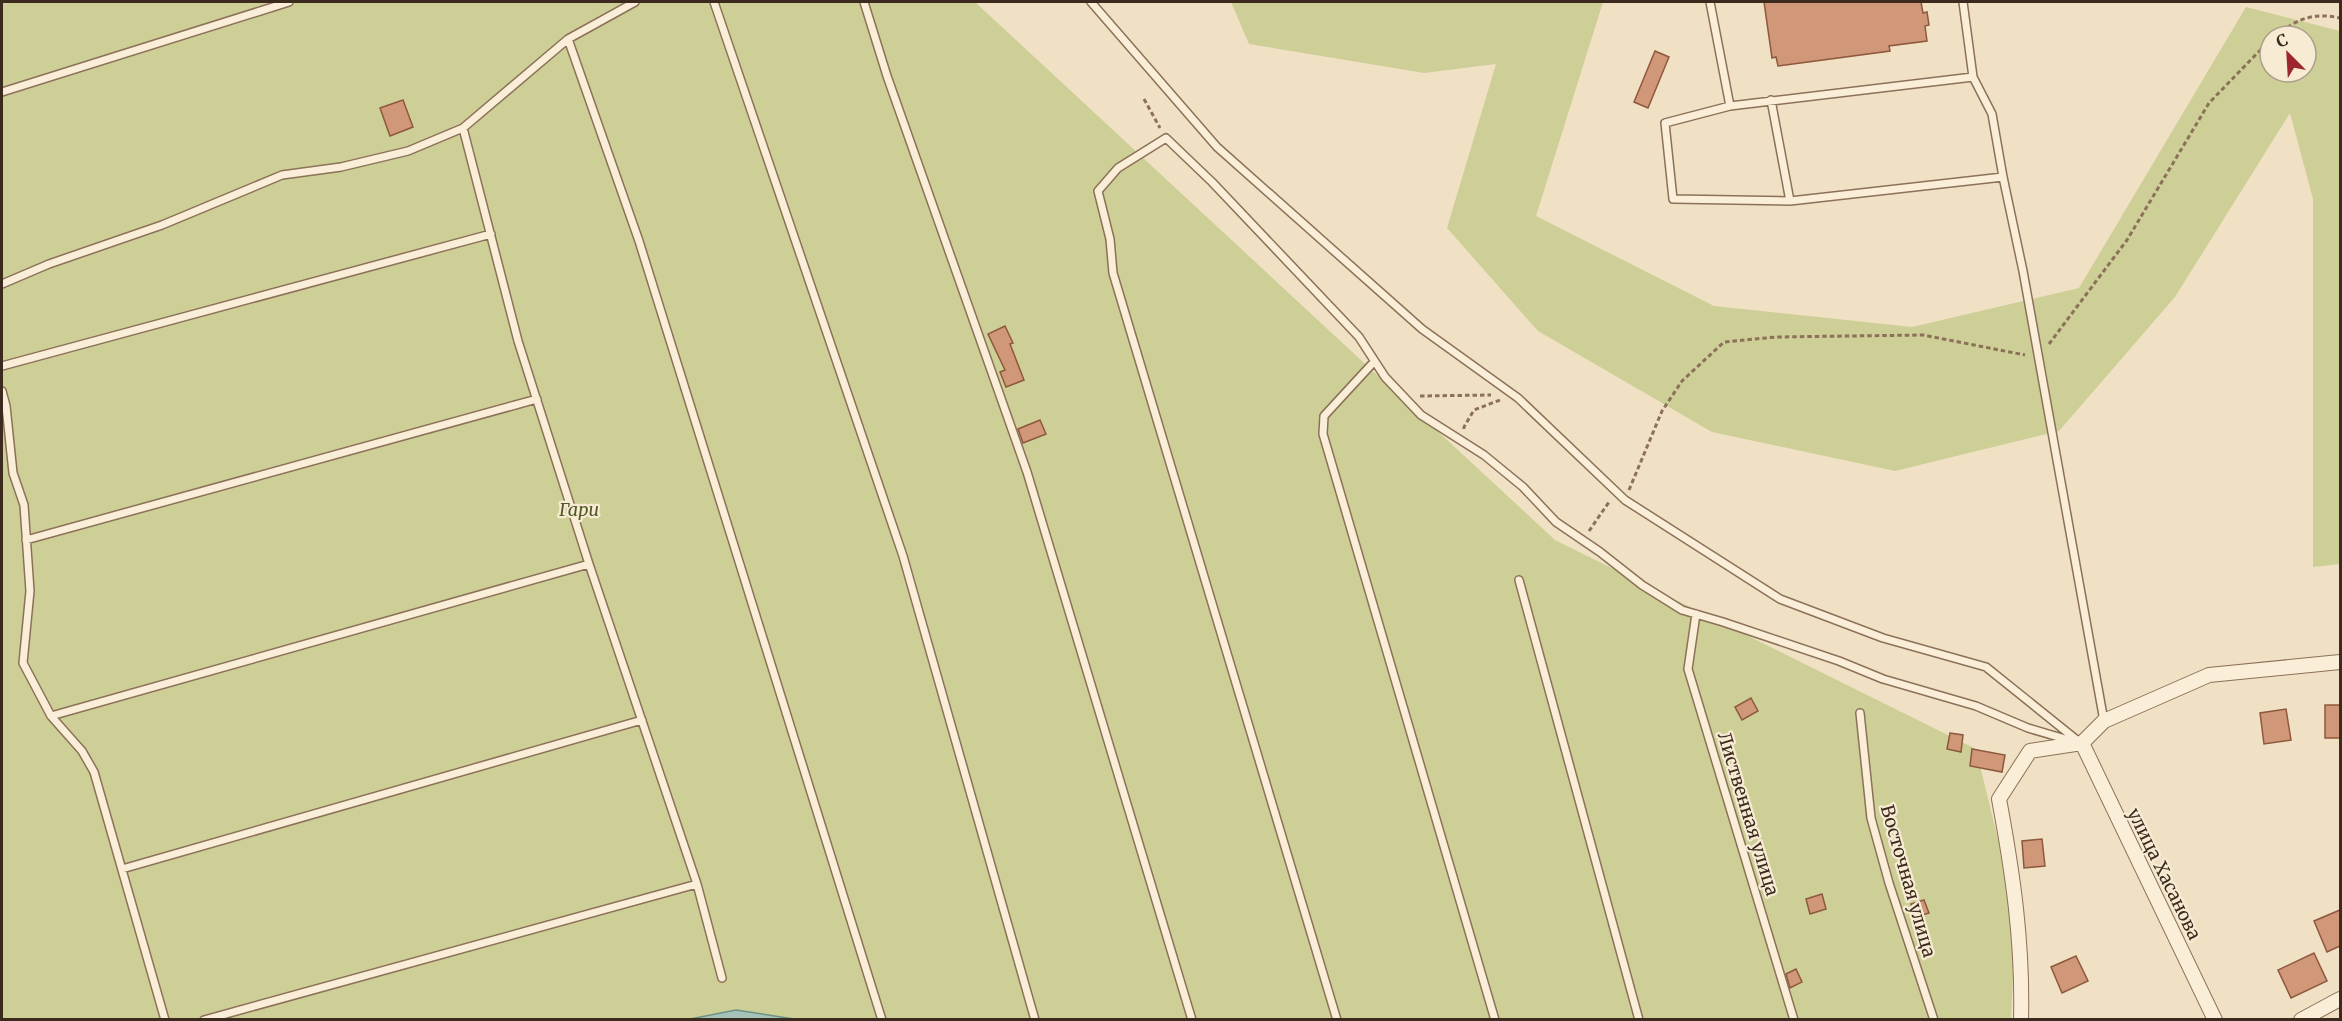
<svg xmlns="http://www.w3.org/2000/svg" width="2342" height="1021" font-family="Merriweather,serif">
	<style>
		.green { fill: #cdcf97; fill-rule: evenodd }
		.water { fill: #a6c3b9; stroke: #6c9386; stroke-width: 1.5 }
		.building { fill: #d09778; stroke: #8d583e; stroke-width: 1.5 }
		.lines { fill: none; stroke-linecap: round; stroke-linejoin: round }
		.service-casing { stroke: #8c7159; stroke-width: 10 }
		.minor-casing { stroke: #8c7159; stroke-width: 16 }
		.path { stroke: #8c7159; stroke-width: 3; stroke-dasharray: 4.5 3; stroke-linecap: butt }
		.service { stroke: #faeed8; stroke-width: 7 }
		.minor { stroke: #faeed8; stroke-width: 14 }
		.labels { text-anchor: middle; stroke-width: 4.5; stroke-linejoin: round; paint-order: stroke }
		.park-label { font-size: 18px; font-style: italic; fill: #4f5924; stroke: #f7ebd4 }
		.street-label { font-size: 18px; fill: #3c2a1e; stroke: #f7ebd4 }
	</style>
	<rect width="100%" height="100%" fill="#f0e0c4"/>
	<path class="green" d="M2,2H975L1555,540L1976,749L2016,914L2011,1019L2,1020Z
		M1231,2H1603L1536,216L1714,306L1912,327L2079,288L2246,7L2340,31V564L2313,567V199L2290,113L2175,297L2059,431L1895,471L1712,432L1538,331L1447,228L1496,64L1424,73L1249,44ZM2270,36H2306V72H2270Z"/>
	<path class="water" d="M736,1010L794,1019H690Z"/>
	<path class="building" d="M1764,2H1921L1923,13L1927,12L1929,25L1925,26L1927,41L1889,46L1890,51L1778,66L1776,57L1772,58Z
		M1655,51L1669,57L1648,108L1634,102Z
		M403,100L413,127L390,136L380,108Z
		M1005,326L1013,343L1010,344L1024,380L1006,387L1000,372L1005,370L988,334Z
		M1040,420L1046,434L1023,443L1018,429Z
		M1751,698L1758,711L1742,720L1735,707Z
		M2325,705H2340V738H2325Z
		M2286,709L2291,740L2264,744L2260,713Z
		M1950,733L1963,735L1961,752L1947,749Z
		M1972,749L2005,755L2002,772L1970,766Z
		M2042,839L2045,866L2024,868L2022,841Z
		M1822,894L1826,909L1810,914L1806,899Z
		M1924,900L1929,913L1915,917L1911,904Z
		M2340,910V946L2327,952L2314,921Z
		M2314,953L2327,981L2291,998L2278,970Z
		M2076,956L2088,981L2062,993L2051,967Z
		M1796,969L1802,982L1790,988L1786,974Z"/>
	<g class="lines">
		<g class="service-casing">
			<path id="service" d="M714,2L903,556L1035,1020
				M864,2L887,76L1027,472L1192,1020
				M1091,2L1217,147L1422,329L1518,398L1625,500L1780,599L1883,638L1986,667L2078,741
				M1710,2L1730,106L1973,77
				M1963,2L1973,77L1992,114L2003,177L2023,271L2104,721
				M568,39L639,241L882,1020
				M2,92L289,2
				M1771,100L1790,201L2003,177
				M1730,106L1665,123L1673,199L1790,201
				M463,128L518,341L589,564L697,884L722,978
				M2,284L49,264L162,225L282,175L341,167L408,151L463,128L568,39L635,2
				M1371,365L1324,416L1323,434L1495,1020
				M2,366L491,234
				M2,391L6,406L13,473L24,505L30,591L23,663L51,716L82,751L94,772L165,1020
				M26,540L537,399
				M1519,580L1639,1020
				M1696,614L1688,669L1794,1020
				M1860,713L1871,818L1889,883L1934,1020
				M51,716L589,564
				M122,869L642,720
				M204,1020L697,884
				M1337,1020L1113,273L1110,239L1098,191L1118,168L1166,138L1212,182L1359,337L1385,377L1421,415L1484,455L1523,487L1556,522L1600,552L1642,585L1682,610L1723,622L1839,661L1883,679L1976,706L2028,728L2072,741"/>
		</g>
		<g class="minor-casing">
			<path id="minor" d="M2082,743L2215,1020
				M2082,743L2104,721L2209,675L2340,662
				M2021,1020C2023,943 2013,874 1999,799L2030,751L2082,743
				M2301,1020L2340,999"/>
		</g>
		<path class="path" d="M2275,36C2297,19 2313,12 2340,18
			M1144,99L1160,128
			M2049,344L2127,240L2209,103L2270,40
			M1420,396L1491,395
			M1464,429V427L1474,410L1500,400
			M1629,490L1662,411L1682,381L1724,342L1776,337L1923,335L2025,355
			M1589,531L1609,502"/>
		<use href="#service" class="service"/>
		<use href="#minor" class="minor"/>
	</g>
	<g class="labels">
		<g class="park-label">
			<text x="579" y="516">Гари</text>
		</g>
		<g class="street-label">
			<text transform="translate(1748 814) rotate(73)" y="6">Лиственная улица</text>
			<text transform="translate(2164 874) rotate(64)" y="6">улица Хасанова</text>
			<text transform="translate(1908 881) rotate(74)" y="6">Восточная улица</text>
		</g>
	</g>
	<rect width="2342" height="1021" fill="none" stroke="#3c2a1e" stroke-width="6"/>
	<g transform="translate(2288 54) rotate(336)"><circle r="28" fill="#f7ebd4" stroke="#ac9e8b" stroke-width="1.5"/>
	<path d="M0-4.5L10 22L0 15L-10 22Z" fill="#9e2630"/>
	<text y="-9" font-size="16" font-weight="bold" text-anchor="middle" fill="#3c2a1e">С</text>
	</g>
</svg>
